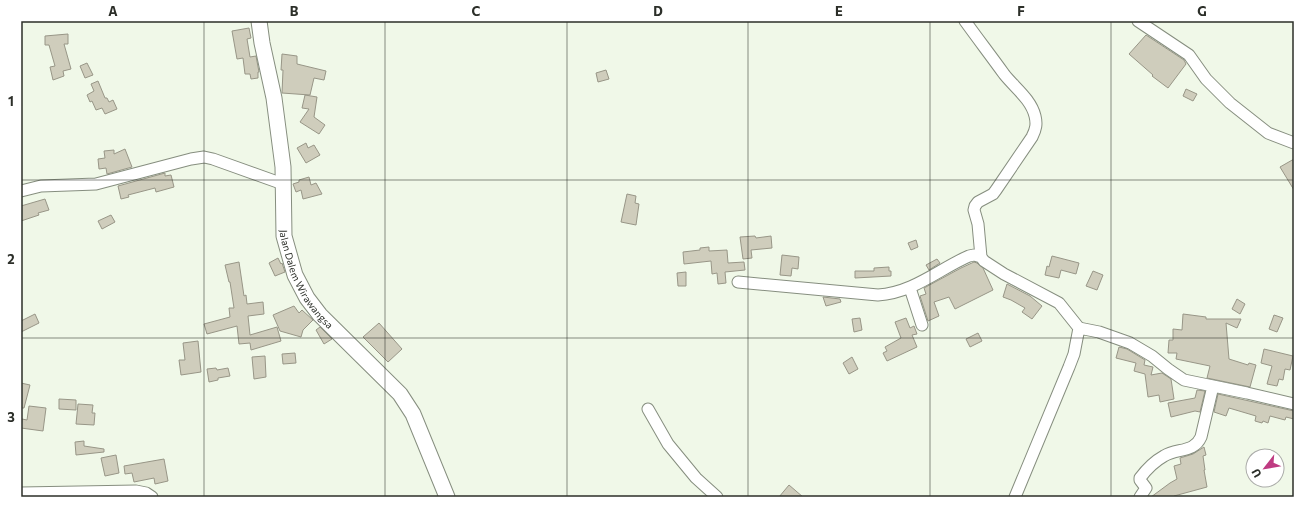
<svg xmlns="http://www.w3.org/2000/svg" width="1315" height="518" font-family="Commissioner,sans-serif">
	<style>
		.building { fill: #cfcdbc; stroke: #989687 }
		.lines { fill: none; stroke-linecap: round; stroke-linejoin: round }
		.street-casing { stroke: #868e7f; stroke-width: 13 }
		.secondary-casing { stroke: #868e7f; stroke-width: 17 }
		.street { stroke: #fff; stroke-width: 11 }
		.secondary { stroke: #fff; stroke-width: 15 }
		.grid { fill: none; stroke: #2c2f29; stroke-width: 1; stroke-opacity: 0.55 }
		.labels { text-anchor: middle; stroke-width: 3; stroke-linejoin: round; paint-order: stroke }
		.street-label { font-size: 10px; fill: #2c2f29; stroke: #fff }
		.neatline { fill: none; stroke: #2c2f29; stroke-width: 1.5 }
		.grid-label { font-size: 13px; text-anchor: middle; font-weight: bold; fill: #2c2f29 }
	</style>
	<rect width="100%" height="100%" fill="#f0f8e8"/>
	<path class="building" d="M249,28L251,38L247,39L250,57L256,56L259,72H258V78L251,79L250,74H245L243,58L237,59L232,31Z
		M68,34V44H64L71,69L63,71L64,76L53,80L50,67L55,66L49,45H45V36Z
		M1146,35L1184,60L1186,64L1168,88L1152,76L1153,75L1129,54Z
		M282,54L297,56V64L326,71L324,80L314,78L310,95L282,93L283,70H281Z
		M87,63L93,75L85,78L80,66Z
		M606,70L609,79L598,82L596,73Z
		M98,81L105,98H107L109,102L113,100L117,109L105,114L102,108L96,110L92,101L90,102L87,95L94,91L91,84Z
		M1186,89L1197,94L1193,101L1183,96Z
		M305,95L317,97L314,117L325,125L319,134L300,122L309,109L302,108Z
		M306,143L308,148L314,145L320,155L306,163L297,148Z
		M125,149L132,167L107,174L106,168L99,169L98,159L105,158L104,151L114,150V154Z
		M1294,159V190L1280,167Z
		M165,173V176L171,175L174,187L156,192L155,188L128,195L129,197L121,199L118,186Z
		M309,177L311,185L316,183L322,194L303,199L301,190L296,192L293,184L299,182V180Z
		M627,194L636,196L635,203L639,204L636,225L621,222Z
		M45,199L49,210L38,213L39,215L21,221V206Z
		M111,215L115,222L102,229L98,221Z
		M755,236L756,238L771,236L772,248L751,250L752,258L743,259L740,237Z
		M916,240L918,247L911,250L908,243Z
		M709,247V251L727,250L728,263L744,262L745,270L725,272L726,283L718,284L717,273L712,274L711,261L684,264L683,252L700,250V248Z
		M782,255L799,257L798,269L792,268L791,276L780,275Z
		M1052,256L1079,263L1076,274L1061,270L1059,278L1045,275L1047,266L1049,267Z
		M278,258L281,264L282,263L285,272L275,276L269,263Z
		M937,259L940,263L929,270L926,265Z
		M239,262L244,296L246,295L247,304L263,302L264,314L248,316L250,335L277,327L281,341L251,350L250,343L239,344L237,326L207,334L204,324L230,317L229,308H234L230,282H229L225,265Z
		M974,262L977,263L983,268L993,290L955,309L949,297L934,302L939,316L928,321L920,296L926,294L924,288L961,268Z
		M889,267V271H891V276L855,278V271H874V268Z
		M1093,271L1103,275L1097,290L1086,286Z
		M686,272V286H678L677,273Z
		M1007,284L1030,296L1042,306L1032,319L1022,312L1025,308L1011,300L1003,297Z
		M823,297L840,299L841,302L826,306Z
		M1237,299L1245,304L1240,314L1232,309Z
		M294,306L299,313L302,310L313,320L303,330L301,337L280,331L273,315Z
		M35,314L39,323L21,332V321Z
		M1183,314L1206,317V319H1241L1237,328L1226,323L1229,359L1248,365L1249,363L1256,365L1250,387L1207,378L1210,366L1176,359L1177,353H1168L1169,340H1173V329L1182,330Z
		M1274,315L1283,318L1277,332L1269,329Z
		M860,318L862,330L854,332L852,319Z
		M906,318L910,328L914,326L917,334L912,335L917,347L887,361L883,353L887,351L885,347L901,338L895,322Z
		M379,323L402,349L388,362L363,337Z
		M320,327L332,339L324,344L316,330Z
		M978,333L982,341L970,347L966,339Z
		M198,341L201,372L181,375L179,360H185L183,343Z
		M1119,347L1127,349L1145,360L1144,365L1153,367L1151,375L1162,373L1171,379L1174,399L1160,402L1159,395L1148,397L1145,374L1134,371L1136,363L1116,358Z
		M1264,349L1293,356L1290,370L1285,369L1283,380L1279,379L1277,386L1267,384L1272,366L1261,363Z
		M295,353L296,363L283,364L282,354Z
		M265,356L266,377L254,379L252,357Z
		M852,357L858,369L849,374L843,363Z
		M216,368L217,370L228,368L230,376L218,378V380L209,382L207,369Z
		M21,383L30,385L24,408H21Z
		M1197,390L1205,391L1200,412L1195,411L1171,417L1168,403L1195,398Z
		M1218,394L1294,411V419L1286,417L1285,420L1270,416L1268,423L1263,421L1262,423L1255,421L1256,416L1229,408L1226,416L1214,412Z
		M59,399L76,400V410L59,409Z
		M78,404L93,405L92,413H95L94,425L76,424Z
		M29,406L46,408L43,431L21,428L22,419L27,420Z
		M84,441V446L104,449V452L76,455L75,442Z
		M1204,447L1206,455L1203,456L1205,470H1204L1207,487L1174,496L1175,497H1151L1170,483L1177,479L1174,466L1181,464L1180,458L1193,454Z
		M116,455L119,473L105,476L101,458Z
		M164,459L168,481L155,484L154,478L134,482L132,473L125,474L124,466Z
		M789,485L803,497H779Z"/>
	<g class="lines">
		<g class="street-casing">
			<path id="street" d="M965,21C978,39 991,56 1004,74C1014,87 1031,99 1035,116C1037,124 1036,129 1032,137L996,190L993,194L978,202L975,206L974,210L978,224L981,257L984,261L1004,274L1059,303L1079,328
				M1138,21L1189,55L1206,79L1230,103L1268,133L1294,143
				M21,191L41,186L96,184L191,159L204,157L213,159L283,184
				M738,282L878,295C913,293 939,269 969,256L974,255L981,257
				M910,288L922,325
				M648,409L668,444L696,478L717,497
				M21,493L136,491L146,493L152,497
				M1015,497L1069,367L1074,354L1079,328L1099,332L1130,343L1152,356L1168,369L1184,380L1247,393L1294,404
				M1140,497L1146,488L1140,480V478C1146,470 1155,461 1164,456C1177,448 1194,453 1201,437L1213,386"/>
		</g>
		<g class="secondary-casing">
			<g id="secondary">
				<path id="s1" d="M259,21L262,43L274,98L283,167L284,236L295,275L307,298L320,315L400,394L413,414L447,497"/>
			</g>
		</g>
		<use href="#street" class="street"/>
		<use href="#secondary" class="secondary"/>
	</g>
	<path class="grid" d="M204,21V497M385,21V497M567,21V497M748,21V497M930,21V497M1111,21V497M21,180H1294M21,338H1294"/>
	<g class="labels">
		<g class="street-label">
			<text dy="4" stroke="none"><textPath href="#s1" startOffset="266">Jalan Dalem Wirawangsa</textPath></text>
		</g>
	</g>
	<rect width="1315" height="518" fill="none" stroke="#ffffff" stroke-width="44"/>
	<g transform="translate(1265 468) rotate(239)"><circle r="19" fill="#ffffff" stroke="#abaca9"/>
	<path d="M0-3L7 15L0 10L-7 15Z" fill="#bf3b82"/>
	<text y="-6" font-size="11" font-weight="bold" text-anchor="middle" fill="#2c2f29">U</text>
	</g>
	<rect x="22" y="22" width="1271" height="474" class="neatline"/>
	<g class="grid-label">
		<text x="113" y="16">A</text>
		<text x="294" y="16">B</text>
		<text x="476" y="16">C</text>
		<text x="658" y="16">D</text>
		<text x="839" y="16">E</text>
		<text x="1021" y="16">F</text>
		<text x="1202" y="16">G</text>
		<text x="11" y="106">1</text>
		<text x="11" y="264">2</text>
		<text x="11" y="422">3</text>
	</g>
</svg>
